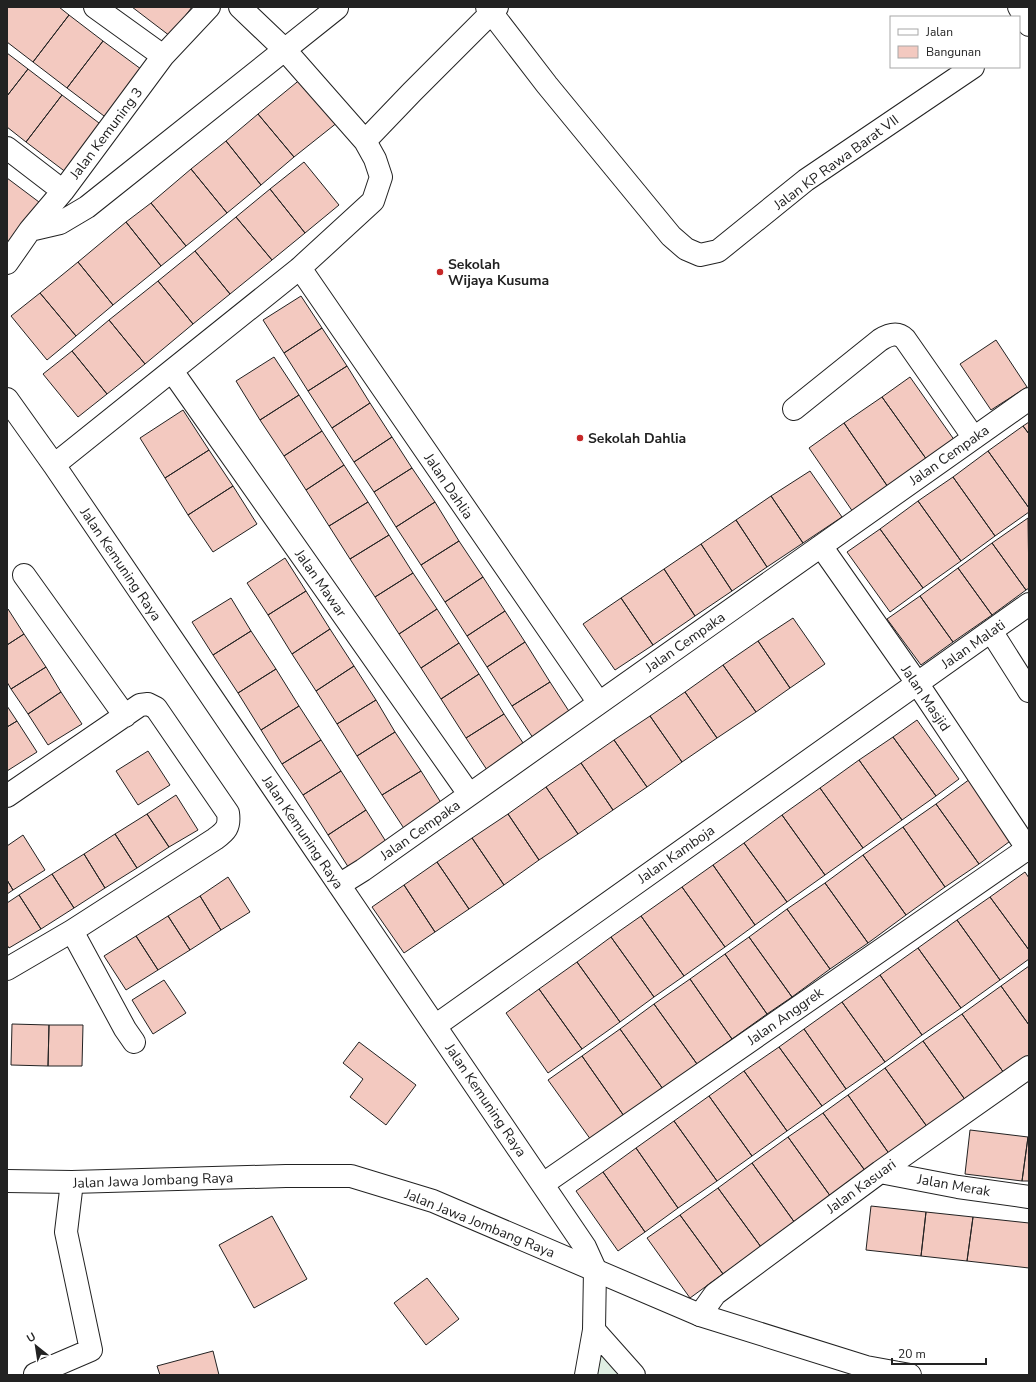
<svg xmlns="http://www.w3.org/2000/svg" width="1036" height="1382" font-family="'Nunito Sans',sans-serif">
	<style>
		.green { fill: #e0efe3; stroke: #6f6f6f }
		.building { fill: #f3c9c0; stroke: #222 }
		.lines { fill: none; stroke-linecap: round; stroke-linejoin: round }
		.minor-casing { stroke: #222; stroke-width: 24 }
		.major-casing { stroke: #222; stroke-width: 24 }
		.minor { stroke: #fff; stroke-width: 22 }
		.major { stroke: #fff; stroke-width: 22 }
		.poi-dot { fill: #c62828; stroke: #fff; stroke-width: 1.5 }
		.labels { text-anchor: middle; stroke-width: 3; stroke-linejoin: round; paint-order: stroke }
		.street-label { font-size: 14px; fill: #222; stroke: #fff }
		.poi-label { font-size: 14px; font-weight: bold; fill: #222; stroke: #fff; text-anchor: start }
	</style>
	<rect width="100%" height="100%" fill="#fff"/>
	<path class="green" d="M594,1330L634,1375H589Z"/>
	<path class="building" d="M7,7H59L69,15L33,62L7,42Z
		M132,7H192L170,36Z
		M69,15L103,41L67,88L33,62Z
		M103,41L145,72L108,119L67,88Z
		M7,53L28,69L7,96Z
		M28,69L62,95L26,142L7,127V96Z
		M302,78L338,122L294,157L258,114Z
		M62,95L103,126L67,173L26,142Z
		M258,114L294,157L261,185L226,141Z
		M226,141L261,185L227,213L191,169Z
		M304,162L339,205L305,233L270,189Z
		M191,169L227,213L186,246L151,203Z
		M7,178L43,205L7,252Z
		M270,189L305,233L272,260L236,217Z
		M151,203L186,246L161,266L126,222Z
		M236,217L272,260L230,294L195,251Z
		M126,222L161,266L113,305L78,262Z
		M195,251L230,294L193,324L158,281Z
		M78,262L113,305L76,336L40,293Z
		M158,281L193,324L145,364L109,320Z
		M40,293L76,336L47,360L11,316Z
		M301,296L322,328L284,353L263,320Z
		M109,320L145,364L107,394L72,351Z
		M322,328L347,366L308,391L284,353Z
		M996,340L1027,387L991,410L960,364Z
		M72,351L107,394L78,417L43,374Z
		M274,357L299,395L260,420L236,381Z
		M347,366L370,403L332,428L308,391Z
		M910,377L955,441L927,460L882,397Z
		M299,395L322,431L284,456L260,420Z
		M882,397L927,460L888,487L844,423Z
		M370,403L392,437L354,462L332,428Z
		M183,410L209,450L165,478L140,438Z
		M1029,422V434L1023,426Z
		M844,423L888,487L853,512L809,448Z
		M1023,426L1029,434V508L988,451Z
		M322,431L344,465L306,490L284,456Z
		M392,437L412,468L374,492L354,462Z
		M209,450L233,486L188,515L165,478Z
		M988,451L1029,508V512L995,536L953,477Z
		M344,465L368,502L329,526L306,490Z
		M412,468L435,502L396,527L374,492Z
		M810,471L842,517L803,543L771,496Z
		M953,477L995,536L961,561L918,501Z
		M233,486L257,524L213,552L188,515Z
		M771,496L803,543L767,567L736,520Z
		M918,501L961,561L923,588L880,529Z
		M368,502L389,535L350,559L329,526Z
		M435,502L459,541L421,565L396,527Z
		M1028,518L1029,588L1026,590L992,543Z
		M736,520L767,567L732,591L701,544Z
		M880,529L923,588L890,612L847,552Z
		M389,535L413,573L375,597L350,559Z
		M459,541L483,577L445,602L421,565Z
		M992,543L1026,590L992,615L958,568Z
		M701,544L732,591L695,616L664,569Z
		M285,558L306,591L268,615L247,583Z
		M958,568L992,615L953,642L920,596Z
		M664,569L695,616L653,645L621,598Z
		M413,573L437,609L399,634L375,597Z
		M483,577L505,611L467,636L445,602Z
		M306,591L330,629L292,654L268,615Z
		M920,596L953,642L921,665L887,619Z
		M231,598L251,631L213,655L192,622Z
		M621,598L653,645L615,670L583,624Z
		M8,609L24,634L7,645V610Z
		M437,609L459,643L421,668L399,634Z
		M505,611L525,642L487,667L467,636Z
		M793,618L825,664L790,688L758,641Z
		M330,629L354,666L316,691L292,654Z
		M251,631L276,669L238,693L213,655Z
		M24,634L46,667L11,689L7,682V645Z
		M758,641L790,688L756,712L723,665Z
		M525,642L550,682L512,706L487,667Z
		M459,643L479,674L441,699L421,668Z
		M723,665L756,712L717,738L685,692Z
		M354,666L376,700L337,724L316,691Z
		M46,667L61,692L28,714L11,689Z
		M276,669L299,706L261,730L238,693Z
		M479,674L504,714L466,738L441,699Z
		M550,682L574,719L537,744L512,706Z
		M61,692L82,724L48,745L28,714Z
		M685,692L717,738L682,762L650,716Z
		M376,700L395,732L357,756L337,724Z
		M7,706L17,721L7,727Z
		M299,706L321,740L282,764L261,730Z
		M504,714L529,752L491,776L466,738Z
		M650,716L682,762L647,787L614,740Z
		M917,720L959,779L936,796L893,737Z
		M17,721L37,752L7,771V727Z
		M395,732L421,771L382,795L357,756Z
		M893,737L936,796L902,820L859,760Z
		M321,740L341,771L303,795L282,764Z
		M614,740L647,787L613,810L581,763Z
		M148,751L170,785L138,805L116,771Z
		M859,760L902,820L863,848L820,788Z
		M581,763L613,810L578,834L546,787Z
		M341,771L366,810L328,835L303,795Z
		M421,771L445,809L407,833L382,795Z
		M970,779L1013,839L979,864L936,804Z
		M546,787L578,834L539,860L508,814Z
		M820,788L863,848L825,875L782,815Z
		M176,795L198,830L169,847L147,814Z
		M936,804L979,864L945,887L903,827Z
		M366,810L390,848L352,873L328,835Z
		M147,814L169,847L137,868L115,834Z
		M508,814L539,860L504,885L472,838Z
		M782,815L825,875L787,902L744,843Z
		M903,827L945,887L906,915L863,855Z
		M115,834L137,868L105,888L84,854Z
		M23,835L45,870L13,890L7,880V846Z
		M472,838L504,885L469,909L437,862Z
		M744,843L787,902L755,925L713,865Z
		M84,854L105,888L74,908L52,874Z
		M863,855L906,915L868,943L825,883Z
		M437,862L469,909L435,932L404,885Z
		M713,865L755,925L725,947L682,887Z
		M1025,872L1029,878V950L990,897Z
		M52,874L74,908L41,929L19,895Z
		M228,877L250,912L221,930L200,896Z
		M7,880L13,890L7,894Z
		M825,883L868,943L830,969L787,909Z
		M404,885L435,932L404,953L372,907Z
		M682,887L725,947L684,976L641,916Z
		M19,895L41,929L9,948L7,945V903Z
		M200,896L221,930L190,950L168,916Z
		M990,897L1029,950V959L1000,980L957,920Z
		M787,909L830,969L792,997L749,937Z
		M168,916L190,950L158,970L136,936Z
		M641,916L684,976L654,997L611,937Z
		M957,920L1000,980L961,1008L918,948Z
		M136,936L158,970L126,990L104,956Z
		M611,937L654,997L620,1022L577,962Z
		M749,937L792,997L767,1014L725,954Z
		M918,948L961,1008L922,1035L880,975Z
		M725,954L767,1014L732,1039L690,979Z
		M577,962L620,1022L582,1049L539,989Z
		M1029,966V1025L1001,986Z
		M880,975L922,1035L885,1062L842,1002Z
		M690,979L732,1039L697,1064L654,1004Z
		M164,980L186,1013L153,1034L132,1000Z
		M1001,986L1029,1025V1056L1004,1073L962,1014Z
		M539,989L582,1049L548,1073L506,1013Z
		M842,1002L885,1062L846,1089L804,1029Z
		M654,1004L697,1064L663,1089L620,1029Z
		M962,1014L1004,1073L966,1101L923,1041Z
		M12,1024L49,1025L48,1066L11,1065Z
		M49,1025H83L82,1066H48Z
		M620,1029L663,1089L624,1116L582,1056Z
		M804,1029L846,1089L822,1106L779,1047Z
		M923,1041L966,1101L928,1128L885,1068Z
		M359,1042L416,1085L386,1125L350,1097L363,1079L343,1063Z
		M779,1047L822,1106L787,1131L744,1071Z
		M582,1056L624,1116L591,1140L548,1080Z
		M885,1068L928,1128L890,1155L848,1095Z
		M744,1071L787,1131L752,1156L709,1096Z
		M848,1095L890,1155L866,1172L823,1113Z
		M709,1096L752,1156L717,1181L674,1121Z
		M823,1113L866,1172L831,1197L788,1137Z
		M674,1121L717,1181L678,1208L636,1148Z
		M970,1130L1028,1137L1022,1181L965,1174Z
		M788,1137L831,1197L795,1223L752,1163Z
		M1028,1137H1029V1181H1022Z
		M636,1148L678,1208L645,1232L603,1172Z
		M752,1163L795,1223L761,1247L718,1188Z
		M603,1172L645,1232L618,1251L576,1191Z
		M718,1188L761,1247L723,1274L680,1215Z
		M871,1206L926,1212L921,1256L866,1250Z
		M926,1212L973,1217L967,1261L921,1256Z
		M680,1215L723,1274L690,1298L647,1238Z
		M272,1216L307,1279L254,1308L219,1245Z
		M973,1217L1029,1223V1268L967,1261Z
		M427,1278L459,1319L426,1345L394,1303Z
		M213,1351L219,1375H160L157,1366Z"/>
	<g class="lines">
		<g class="minor-casing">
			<path id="minor" d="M95,7L163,56
				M487,7L547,85L671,236L686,249L700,255L718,251L806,180L973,67
				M1019,7L1029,25
				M365,141L412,92L497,7
				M7,148L63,191
				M30,230L60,223L87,207L337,8
				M7,263L30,230L63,191L163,56L209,7
				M300,268L599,703
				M172,371L469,794
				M7,399L54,465L585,1247L595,1269L594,1330L586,1375
				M794,409L880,340C888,335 897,331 905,339L974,438
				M54,465L300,268L373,201L381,177L375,159L365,141L285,50L240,7
				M821,546L917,683L1029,851
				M24,575L125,716
				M991,631L1029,691
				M7,796L140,705L148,704L156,708L228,813C230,827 226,831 215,839L72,931L7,969
				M339,885L363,870L1029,399
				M72,931L125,1029L134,1042
				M435,1026L1029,604
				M880,1172L958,1187L1029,1197
				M543,1184L1027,849
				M700,1315L715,1294L880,1172L1029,1067
				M594,1330L634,1375
				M35,1374L91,1350L66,1232L72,1182"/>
		</g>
		<g class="major-casing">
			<path id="major" d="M7,1181L72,1182L286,1176H351L433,1201L700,1315L866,1367L910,1375"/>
		</g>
		<use href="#minor" class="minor"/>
		<use href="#major" class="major"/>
	</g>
	<g class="poi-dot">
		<circle cx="440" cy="272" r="4"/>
		<circle cx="580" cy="438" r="4"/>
	</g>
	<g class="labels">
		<g class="street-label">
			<text transform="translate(106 133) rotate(-53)" y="5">Jalan Kemuning 3</text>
			<text transform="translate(836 162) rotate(-36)" y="5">Jalan KP Rawa Barat VII</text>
			<text transform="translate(949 455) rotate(-35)" y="5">Jalan Cempaka</text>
			<text transform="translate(449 486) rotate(56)" y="5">Jalan Dahlia</text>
			<text transform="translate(121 564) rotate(56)" y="5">Jalan Kemuning Raya</text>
			<text transform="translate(321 583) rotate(55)" y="5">Jalan Mawar</text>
			<text transform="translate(685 642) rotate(-35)" y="5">Jalan Cempaka</text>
			<text transform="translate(973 644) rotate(-35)" y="5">Jalan Malati</text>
			<text transform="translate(926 698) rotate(56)" y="5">Jalan Masjid</text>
			<text transform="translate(420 830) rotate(-35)" y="5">Jalan Cempaka</text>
			<text transform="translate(303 832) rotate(56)" y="5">Jalan Kemuning Raya</text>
			<text transform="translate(676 854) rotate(-35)" y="5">Jalan Kamboja</text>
			<text transform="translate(785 1016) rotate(-35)" y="5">Jalan Anggrek</text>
			<text transform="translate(486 1100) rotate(56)" y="5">Jalan Kemuning Raya</text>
			<text transform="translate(153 1180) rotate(-2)" y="5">Jalan Jawa Jombang Raya</text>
			<text transform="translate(954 1185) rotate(10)" y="5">Jalan Merak</text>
			<text transform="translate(861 1186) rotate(-36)" y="5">Jalan Kasuari</text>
			<text transform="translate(480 1223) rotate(22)" y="5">Jalan Jawa Jombang Raya</text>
		</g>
		<g class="poi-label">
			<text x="448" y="269">Sekolah<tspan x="448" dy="16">Wijaya Kusuma</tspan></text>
			<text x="588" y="443">Sekolah Dahlia</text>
		</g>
	</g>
	<rect width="1036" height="1382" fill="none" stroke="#222222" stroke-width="16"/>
	<rect x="890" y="16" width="130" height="52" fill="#ffffff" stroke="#a7a7a7"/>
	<rect x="898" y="29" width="20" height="6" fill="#ffffff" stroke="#a7a7a7"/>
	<text x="926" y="36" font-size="12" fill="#222222">Jalan</text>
	<rect x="898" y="46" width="20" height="12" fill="#f3c9c0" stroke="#a7a7a7"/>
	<text x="926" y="56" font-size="12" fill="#222222">Bangunan</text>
	<g transform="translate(36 1346) rotate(330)" stroke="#ffffff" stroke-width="3" paint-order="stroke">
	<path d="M0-3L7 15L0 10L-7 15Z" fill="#222222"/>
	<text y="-6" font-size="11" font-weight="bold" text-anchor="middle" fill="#222222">U</text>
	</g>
	<path d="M892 1358v6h94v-6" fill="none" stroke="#222222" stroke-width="2"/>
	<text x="898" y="1358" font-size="12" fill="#222222" stroke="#ffffff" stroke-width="3" paint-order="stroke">20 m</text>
</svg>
